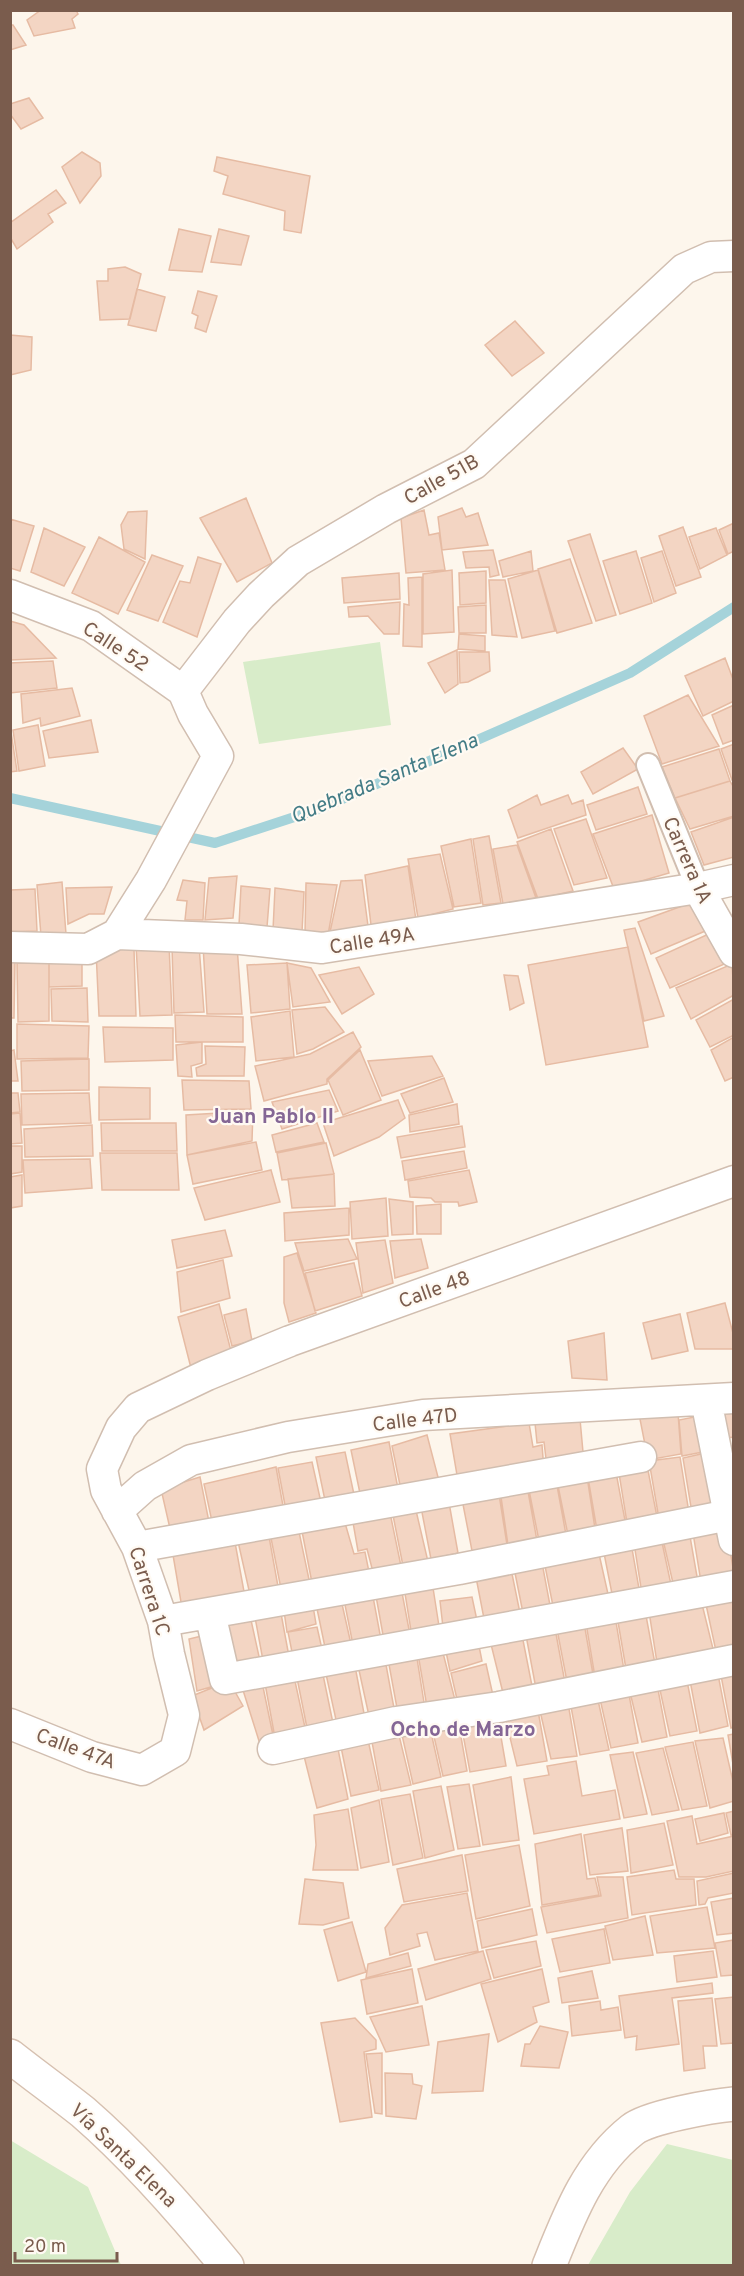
<svg xmlns="http://www.w3.org/2000/svg" width="744" height="2276" font-family="Overpass,sans-serif">
	<style>
		.green { fill: #d8ecc9 }
		.lines { fill: none; stroke-linecap: round; stroke-linejoin: round }
		.stream { stroke: #a5d3da; stroke-width: 10 }
		.building { fill: #f3d5c3; stroke: #e6bba3; stroke-width: 1.5 }
		.pedestrian-casing { stroke: #d1beb0; stroke-width: 26 }
		.minor-casing { stroke: #d1beb0; stroke-width: 33 }
		.secondary-casing { stroke: #d6c0b0; stroke-width: 36 }
		.pedestrian { stroke: #fff; stroke-width: 22 }
		.minor { stroke: #fff; stroke-width: 30 }
		.secondary { stroke: #fff; stroke-width: 33 }
		.labels { text-anchor: middle; stroke-width: 4.5; stroke-linejoin: round; paint-order: stroke }
		.street-label { font-size: 20px; fill: #7a5c4d; stroke: #fffaf3 }
		.water-label { font-size: 21px; font-style: italic; fill: #437c86; stroke: #fffaf3 }
		.neighbourhood-label { font-size: 21px; font-weight: bold; fill: #846695; stroke: #fffaf3 }
	</style>
	<rect width="100%" height="100%" fill="#fdf6ec"/>
	<path class="green" d="M380,642L391,725L259,744L243,662Z
		M10,2140L88,2187L121,2265H11Z
		M667,2144L733,2160V2265H588L630,2192Z"/>
	<g class="lines">
		<path class="stream" d="M10,798L215,843L322,808L630,673L734,607"/>
	</g>
	<path class="building" d="M41,10H76L78,14L72,19L75,28L34,36L27,20Z
		M10,25H13L26,45L10,50Z
		M29,98L43,118L21,129L10,114V104Z
		M82,152L100,163L101,176L80,203L62,167Z
		M217,157L310,176L301,233L284,230L285,211L223,194L228,176L214,171Z
		M56,190L66,203L48,214L53,222L17,249L10,237V223Z
		M179,229L211,236L202,272L169,270Z
		M219,229L249,236L241,265L211,262Z
		M125,267L141,274L130,319L100,320L97,281H108V269Z
		M137,289L165,297L156,331L128,325Z
		M198,291L217,296L206,332L195,328L198,316L192,313Z
		M515,321L544,353L512,376L485,345Z
		M10,335L32,337L31,370L10,375Z
		M246,498L272,563L237,582L200,518Z
		M462,508L466,517L478,513L488,545L442,550L438,517Z
		M424,510L429,535L439,533L445,570L406,573L401,518Z
		M147,511L145,559L124,549L121,525L128,512Z
		M10,519L34,526L20,571L10,568Z
		M734,523V551L728,554L719,530Z
		M683,527L701,577L676,586L659,536Z
		M44,528L85,547L64,586L31,572Z
		M716,528L727,555L700,569L689,537Z
		M590,534L616,615L596,621L568,541Z
		M99,537L145,562L118,614L72,593Z
		M493,550L499,575L490,577L489,567L466,568L463,552Z
		M531,551L533,571L503,577L499,561Z
		M636,551L652,603L620,614L603,561Z
		M662,551L676,593L654,602L641,558Z
		M152,555L183,566L158,621L127,610Z
		M198,557L221,564L197,637L163,622L180,581L190,583Z
		M570,559L592,623L557,633L538,569Z
		M452,570L454,632L423,634V574Z
		M538,570L555,631L522,638L508,579Z
		M486,571V603L460,605L459,573Z
		M399,573L400,599L344,603L342,578Z
		M422,577V647L403,646L404,604L409,605L408,578Z
		M489,580H505L517,637L492,635Z
		M400,602L399,634H384L368,616L349,617L348,607Z
		M486,605V633H459L458,607Z
		M10,621L24,625L56,658L10,660Z
		M459,634L485,636V651L458,649Z
		M457,650L458,684L445,693L428,663Z
		M459,652H489L490,671L468,682L460,683Z
		M725,658L734,682V701L703,716L685,676Z
		M53,661L57,688L10,693V663Z
		M72,688L80,716L41,726L40,718L23,723L21,694Z
		M688,695L719,746L662,764L644,716Z
		M734,705V740L723,744L712,715Z
		M91,720L98,752L49,758L43,731Z
		M38,725L45,766L19,771L13,730Z
		M11,732L17,771L10,772V733Z
		M734,744V779L732,780L721,749Z
		M623,748L638,769L593,794L581,772Z
		M719,749L730,781L675,798L662,767Z
		M730,781L734,788V816L690,829L675,798Z
		M638,787L647,814L596,830L587,805Z
		M537,795L541,805L568,795L572,804L583,800L586,815L518,838L508,810Z
		M652,815L669,873L614,889L593,834Z
		M734,817V857L704,865L691,832Z
		M586,819L607,878L574,885L554,829Z
		M551,829L573,891L538,899L517,842Z
		M489,836L501,903L483,905L473,839Z
		M471,839L481,903L454,907L441,846Z
		M517,845L536,898L503,904L493,849Z
		M440,854L453,909L418,918L408,859Z
		M408,866L416,920L371,925L365,875Z
		M237,876L233,918L205,920L209,878Z
		M183,880L205,883L203,920H185L187,901L177,900Z
		M362,880L368,926L330,932L341,881Z
		M62,882L66,934L41,936L37,885Z
		M306,883L337,885L328,935L305,933Z
		M241,886L270,889L267,927L239,925Z
		M112,887L104,914H89L68,924L66,888Z
		M275,888L304,892L302,932L273,930Z
		M35,889L37,931L10,932V890Z
		M696,901L710,929L651,954L638,922Z
		M635,928L664,1016L644,1021L624,930Z
		M713,932L729,962L670,988L656,958Z
		M169,944L172,1015L140,1016L136,945Z
		M199,945L204,1012L174,1013L172,947Z
		M203,945L237,946L242,1014H207Z
		M628,947L648,1047L546,1065L528,965Z
		M134,949L136,1016H99L96,950Z
		M10,961H15L14,1018H10Z
		M82,961V986L49,987V962Z
		M49,962V1021L18,1022L17,963Z
		M287,963L290,1009L251,1013L247,965Z
		M287,963L311,968L330,1002L293,1007Z
		M732,964L734,995L691,1019L676,988Z
		M359,967L374,994L342,1014L319,975Z
		M504,975L518,976L524,1003L510,1010Z
		M87,988L88,1022L52,1021L51,989Z
		M734,999V1035L710,1047L696,1020Z
		M325,1007L344,1032L313,1049L297,1054L292,1010Z
		M290,1011L294,1057L256,1061L251,1017Z
		M175,1015L243,1017V1042H176Z
		M17,1024L89,1026L88,1058L17,1059Z
		M103,1027L173,1028V1060L105,1062Z
		M353,1032L361,1047L327,1079V1084L264,1101L255,1066L310,1054Z
		M734,1037V1077L725,1081L711,1050Z
		M202,1042V1063L191,1066L192,1077L178,1076L176,1045Z
		M205,1046L245,1047L244,1076H197L196,1068L206,1064Z
		M14,1050L18,1081H10V1051Z
		M360,1050L381,1100L343,1115L328,1080Z
		M432,1056L443,1076L382,1096L368,1061Z
		M89,1059V1090L22,1091L21,1061Z
		M444,1078L453,1102L410,1113L401,1094Z
		M182,1080L249,1081L251,1109L184,1110Z
		M99,1087L150,1088V1119L99,1120Z
		M329,1090L338,1111L282,1129L272,1102Z
		M10,1093H18L20,1112L10,1113Z
		M89,1093L91,1123L22,1125L21,1094Z
		M398,1100L405,1118L379,1137L334,1156L323,1123Z
		M457,1104L459,1124L410,1132L409,1115Z
		M253,1111L252,1141L187,1155L186,1115Z
		M20,1113L22,1143L10,1144V1114Z
		M101,1123H176L177,1151H102Z
		M317,1123L324,1142L276,1152L272,1135Z
		M92,1125L93,1156L25,1157L24,1129Z
		M462,1126L465,1147L401,1158L397,1137Z
		M256,1142L262,1170L193,1184L187,1155Z
		M326,1143L334,1174L282,1180L277,1153Z
		M10,1146H22V1172L10,1174Z
		M464,1151L467,1168L405,1180L402,1161Z
		M100,1153H177L179,1190H102Z
		M90,1159L92,1188L25,1193L23,1160Z
		M271,1170L280,1202L205,1220L194,1188Z
		M469,1170L477,1202L459,1206L458,1202H435L431,1198L410,1197L408,1181Z
		M334,1174L335,1206L292,1208L288,1179Z
		M22,1175V1206L10,1208V1177Z
		M386,1198L388,1236L352,1239L350,1202Z
		M389,1199L413,1202V1234L392,1235Z
		M441,1204V1234H417L416,1206Z
		M349,1208V1235L285,1241L284,1213Z
		M225,1230L232,1256L177,1268L172,1240Z
		M348,1239L357,1259L304,1271L295,1243Z
		M421,1239L428,1268L395,1278L390,1241Z
		M385,1240L393,1283L363,1293L356,1243Z
		M297,1253L316,1313L289,1322L284,1303V1257Z
		M223,1260L230,1298L181,1312L177,1272Z
		M354,1263L362,1296L315,1311L305,1273Z
		M725,1303L734,1337V1349H695L687,1313Z
		M219,1304L232,1355L191,1368L178,1317Z
		M246,1309L252,1341L232,1346L224,1315Z
		M680,1314L688,1351L652,1359L643,1323Z
		M604,1333L607,1380L572,1378L568,1341Z
		M734,1410V1437L719,1439L716,1413Z
		M678,1413L681,1454L648,1460L639,1414Z
		M694,1417L708,1451L682,1456L679,1420Z
		M580,1419L584,1463L547,1467L544,1442L537,1443L535,1423Z
		M529,1423L533,1447L542,1445L544,1470L458,1481L450,1434Z
		M427,1435L439,1481L401,1490L392,1446Z
		M389,1442L399,1494L362,1503L351,1450Z
		M345,1452L356,1504L327,1510L316,1457Z
		M710,1452L719,1508L692,1513L683,1458Z
		M680,1457L689,1513L659,1519L649,1461Z
		M646,1460L658,1522L628,1529L618,1467Z
		M312,1462L322,1507L287,1516L278,1468Z
		M276,1467L285,1517L214,1531L204,1484Z
		M615,1467L627,1531L598,1536L587,1472Z
		M586,1470L596,1535L569,1540L556,1476Z
		M200,1477L210,1527L171,1533L161,1489Z
		M556,1480L567,1540L540,1546L528,1485Z
		M527,1486L538,1546L509,1552L500,1490Z
		M498,1488L508,1551L473,1556L461,1494Z
		M448,1497L458,1553L431,1559L420,1502Z
		M414,1502L429,1566L404,1571L391,1505Z
		M388,1503L402,1571L374,1576L367,1549L358,1551L351,1511Z
		M343,1516L354,1554L365,1552L370,1577L313,1588L301,1526Z
		M725,1522L734,1573L702,1588L692,1527Z
		M688,1525L699,1588L675,1592L661,1531Z
		M298,1527L311,1589L282,1594L270,1533Z
		M268,1531L279,1592L251,1599L237,1537Z
		M660,1533L673,1594L643,1600L633,1537Z
		M234,1537L245,1597L182,1608L172,1549Z
		M630,1537L641,1600L614,1604L602,1543Z
		M597,1545L610,1603L555,1616L542,1551Z
		M540,1552L552,1616L525,1623L512,1558Z
		M509,1559L522,1623L486,1629L474,1567Z
		M431,1575L441,1639L413,1643L403,1581Z
		M400,1582L411,1640L385,1646L374,1585Z
		M371,1586L382,1645L354,1650L342,1590Z
		M734,1590V1653L717,1656L704,1595Z
		M340,1595L353,1653L327,1657L315,1599Z
		M700,1596L715,1657L658,1669L648,1605Z
		M472,1597L479,1630L444,1636L440,1601Z
		M312,1600L316,1624L287,1632L283,1604Z
		M644,1605L656,1669L627,1675L616,1610Z
		M280,1608L290,1662L264,1666L254,1612Z
		M614,1610L625,1676L596,1683L585,1617Z
		M249,1611L262,1670L227,1675L215,1618Z
		M583,1617L594,1680L568,1687L556,1624Z
		M554,1623L566,1688L537,1694L525,1630Z
		M317,1627L324,1658L294,1662L288,1632Z
		M521,1630L533,1691L504,1697L489,1636Z
		M210,1634L221,1684L197,1691L189,1639Z
		M477,1636L482,1661L450,1671L444,1642Z
		M441,1645L457,1708L428,1713L417,1648Z
		M416,1652L426,1715L399,1719L388,1659Z
		M384,1654L396,1719L371,1725L357,1661Z
		M354,1661L366,1724L338,1729L324,1665Z
		M734,1661V1727L731,1728L719,1665Z
		M486,1664L494,1700L459,1708L451,1673Z
		M716,1664L728,1726L700,1733L688,1670Z
		M321,1665L334,1728L308,1733L295,1668Z
		M685,1671L697,1731L670,1736L657,1676Z
		M293,1672L306,1732L275,1738L264,1678Z
		M656,1679L667,1737L642,1742L628,1684Z
		M229,1681L243,1706L204,1730L192,1696Z
		M262,1682L274,1740L260,1744L242,1687Z
		M627,1684L638,1743L611,1748L598,1690Z
		M596,1691L609,1750L580,1755L569,1696Z
		M567,1697L577,1756L551,1759L538,1702Z
		M537,1705L547,1761L517,1766L503,1709Z
		M496,1708L506,1766L470,1772L459,1713Z
		M457,1714L467,1771L443,1776L430,1719Z
		M428,1719L441,1777L413,1784L400,1726Z
		M397,1727L411,1785L381,1791L370,1731Z
		M366,1731L379,1790L351,1796L339,1737Z
		M734,1734V1770L728,1735Z
		M723,1738L734,1786V1801L710,1808L695,1741Z
		M336,1739L348,1799L317,1808L301,1744Z
		M693,1742L707,1806L682,1810L665,1747Z
		M663,1748L679,1810L652,1815L636,1753Z
		M633,1752L647,1814L624,1818L610,1755Z
		M576,1761L582,1796L615,1790L620,1819L534,1834L524,1779L549,1775L547,1766Z
		M511,1777L519,1840L483,1845L473,1785Z
		M469,1784L480,1846L458,1849L447,1787Z
		M441,1786L454,1850L425,1858L413,1791Z
		M410,1794L423,1858L393,1865L381,1799Z
		M379,1800L389,1862L361,1868L351,1808Z
		M348,1809L358,1870H313L316,1845L314,1815Z
		M734,1811V1834L731,1835L726,1813Z
		M724,1813L728,1833L700,1841L695,1819Z
		M692,1816L697,1844L734,1836V1871L706,1877H679L667,1821Z
		M664,1823L673,1865L631,1873L627,1830Z
		M622,1828L628,1871L590,1875L584,1835Z
		M581,1834L587,1879L595,1878L599,1895L542,1905L535,1844Z
		M519,1845L530,1906L476,1919L465,1855Z
		M462,1855L468,1891L404,1902L397,1869Z
		M674,1870L676,1879H694L696,1905L632,1915L627,1877Z
		M734,1873V1893L708,1898L705,1904L699,1905L697,1881Z
		M597,1877H623L628,1918L547,1933L541,1907L601,1896Z
		M305,1879L343,1883L349,1918L323,1925L299,1924Z
		M467,1893L478,1951L435,1960L427,1932L417,1934L420,1946L390,1955L385,1928L402,1905Z
		M734,1898V1933L717,1935L711,1902Z
		M707,1907L715,1948L657,1953L650,1916Z
		M532,1909L537,1935L482,1948L477,1921Z
		M645,1916L653,1955L613,1960L605,1926Z
		M352,1922L366,1972L338,1981L324,1930Z
		M604,1929L610,1963L560,1972L552,1939Z
		M734,1940V1975L721,1976L715,1943Z
		M536,1941L541,1966L494,1978L486,1950Z
		M483,1951L491,1979L426,2000L418,1969Z
		M713,1951L717,1977L677,1982L674,1956Z
		M408,1953L411,1966L366,1978L368,1964Z
		M412,1969L418,2003L367,2014L361,1980Z
		M542,1969L549,2002L533,2007L537,2022L498,2042L481,1984Z
		M592,1971L598,1998L562,2003L558,1978Z
		M712,1983L713,1993L672,1998L679,2044L636,2050L637,2036L625,2038L619,1996Z
		M734,1997V2043L721,2044L715,1999Z
		M712,1998L717,2046H703L705,2068L684,2071L678,2001Z
		M600,2001L601,2010L618,2007L621,2030L572,2036L569,2006Z
		M422,2006L429,2045L386,2052L370,2017Z
		M355,2018L376,2040V2049L364,2052L372,2117L340,2122L321,2023Z
		M540,2026L568,2032L559,2068L521,2066L525,2044H530Z
		M489,2034L483,2091L432,2093L438,2042Z
		M382,2053V2114L375,2113L366,2054Z
		M385,2073L412,2074L413,2084L422,2086L416,2119L386,2116Z"/>
	<g class="lines">
		<g class="pedestrian-casing">
			<path id="pedestrian" d="M648,765L698,888"/>
		</g>
		<g class="minor-casing">
			<path id="minor" d="M10,595L91,626L183,691
				M183,691L237,621L261,595L298,561L386,509L474,464L684,269L711,257L734,256
				M698,888L734,952
				M117,934L151,880L218,756L193,714L183,691
				M10,947L88,949L117,934L241,939L322,948L698,888L734,880
				M706,1400L734,1540
				M117,1511L145,1486L191,1460L288,1437L423,1415L734,1398
				M137,1547L641,1457
				M210,1613L225,1679L734,1586
				M163,1621L459,1569L734,1514
				M10,1724L92,1757L142,1770L175,1751L184,1715L169,1654L163,1621L137,1547L106,1490L102,1469L121,1428L138,1408L207,1375L290,1341L734,1181
				M273,1749L396,1722L499,1707L734,1660"/>
		</g>
		<g class="secondary-casing">
			<path id="secondary" d="M10,2056C34,2075 59,2093 83,2112C136,2158 183,2212 227,2266
				M549,2266C569,2216 588,2165 632,2130C648,2117 712,2106 734,2104"/>
		</g>
		<use href="#pedestrian" class="pedestrian"/>
		<use href="#minor" class="minor"/>
		<use href="#secondary" class="secondary"/>
	</g>
	<g class="labels">
		<g class="street-label">
			<text transform="translate(441 479) rotate(-29)" y="7">Calle 51B</text>
			<text transform="translate(116 646) rotate(33)" y="7">Calle 52</text>
			<text transform="translate(688 860) rotate(66)" y="7">Carrera 1A</text>
			<text transform="translate(372 940) rotate(-9)" y="7">Calle 49A</text>
			<text transform="translate(434 1289) rotate(-20)" y="7">Calle 48</text>
			<text transform="translate(415 1419) rotate(-7)" y="7">Calle 47D</text>
			<text transform="translate(150 1591) rotate(72)" y="7">Carrera 1C</text>
			<text transform="translate(76 1748) rotate(20)" y="7">Calle 47A</text>
			<text transform="translate(124 2155) rotate(44)" y="7">Vía Santa Elena</text>
		</g>
		<g class="water-label">
			<text transform="translate(384 778) rotate(-23)" y="7">Quebrada Santa Elena</text>
		</g>
		<g class="neighbourhood-label">
			<text x="271" y="1123">Juan Pablo II</text>
			<text x="463" y="1736">Ocho de Marzo</text>
		</g>
	</g>
	<rect width="744" height="2276" fill="none" stroke="#7a5c4d" stroke-width="24"/>
	<path d="M15 2252v9h102v-9" fill="none" stroke="#7a5c4d" stroke-width="3"/>
	<text x="24" y="2252" font-size="18" fill="#7a5c4d" stroke="#fffaf3" stroke-width="4.5" paint-order="stroke">20 m</text>
</svg>
